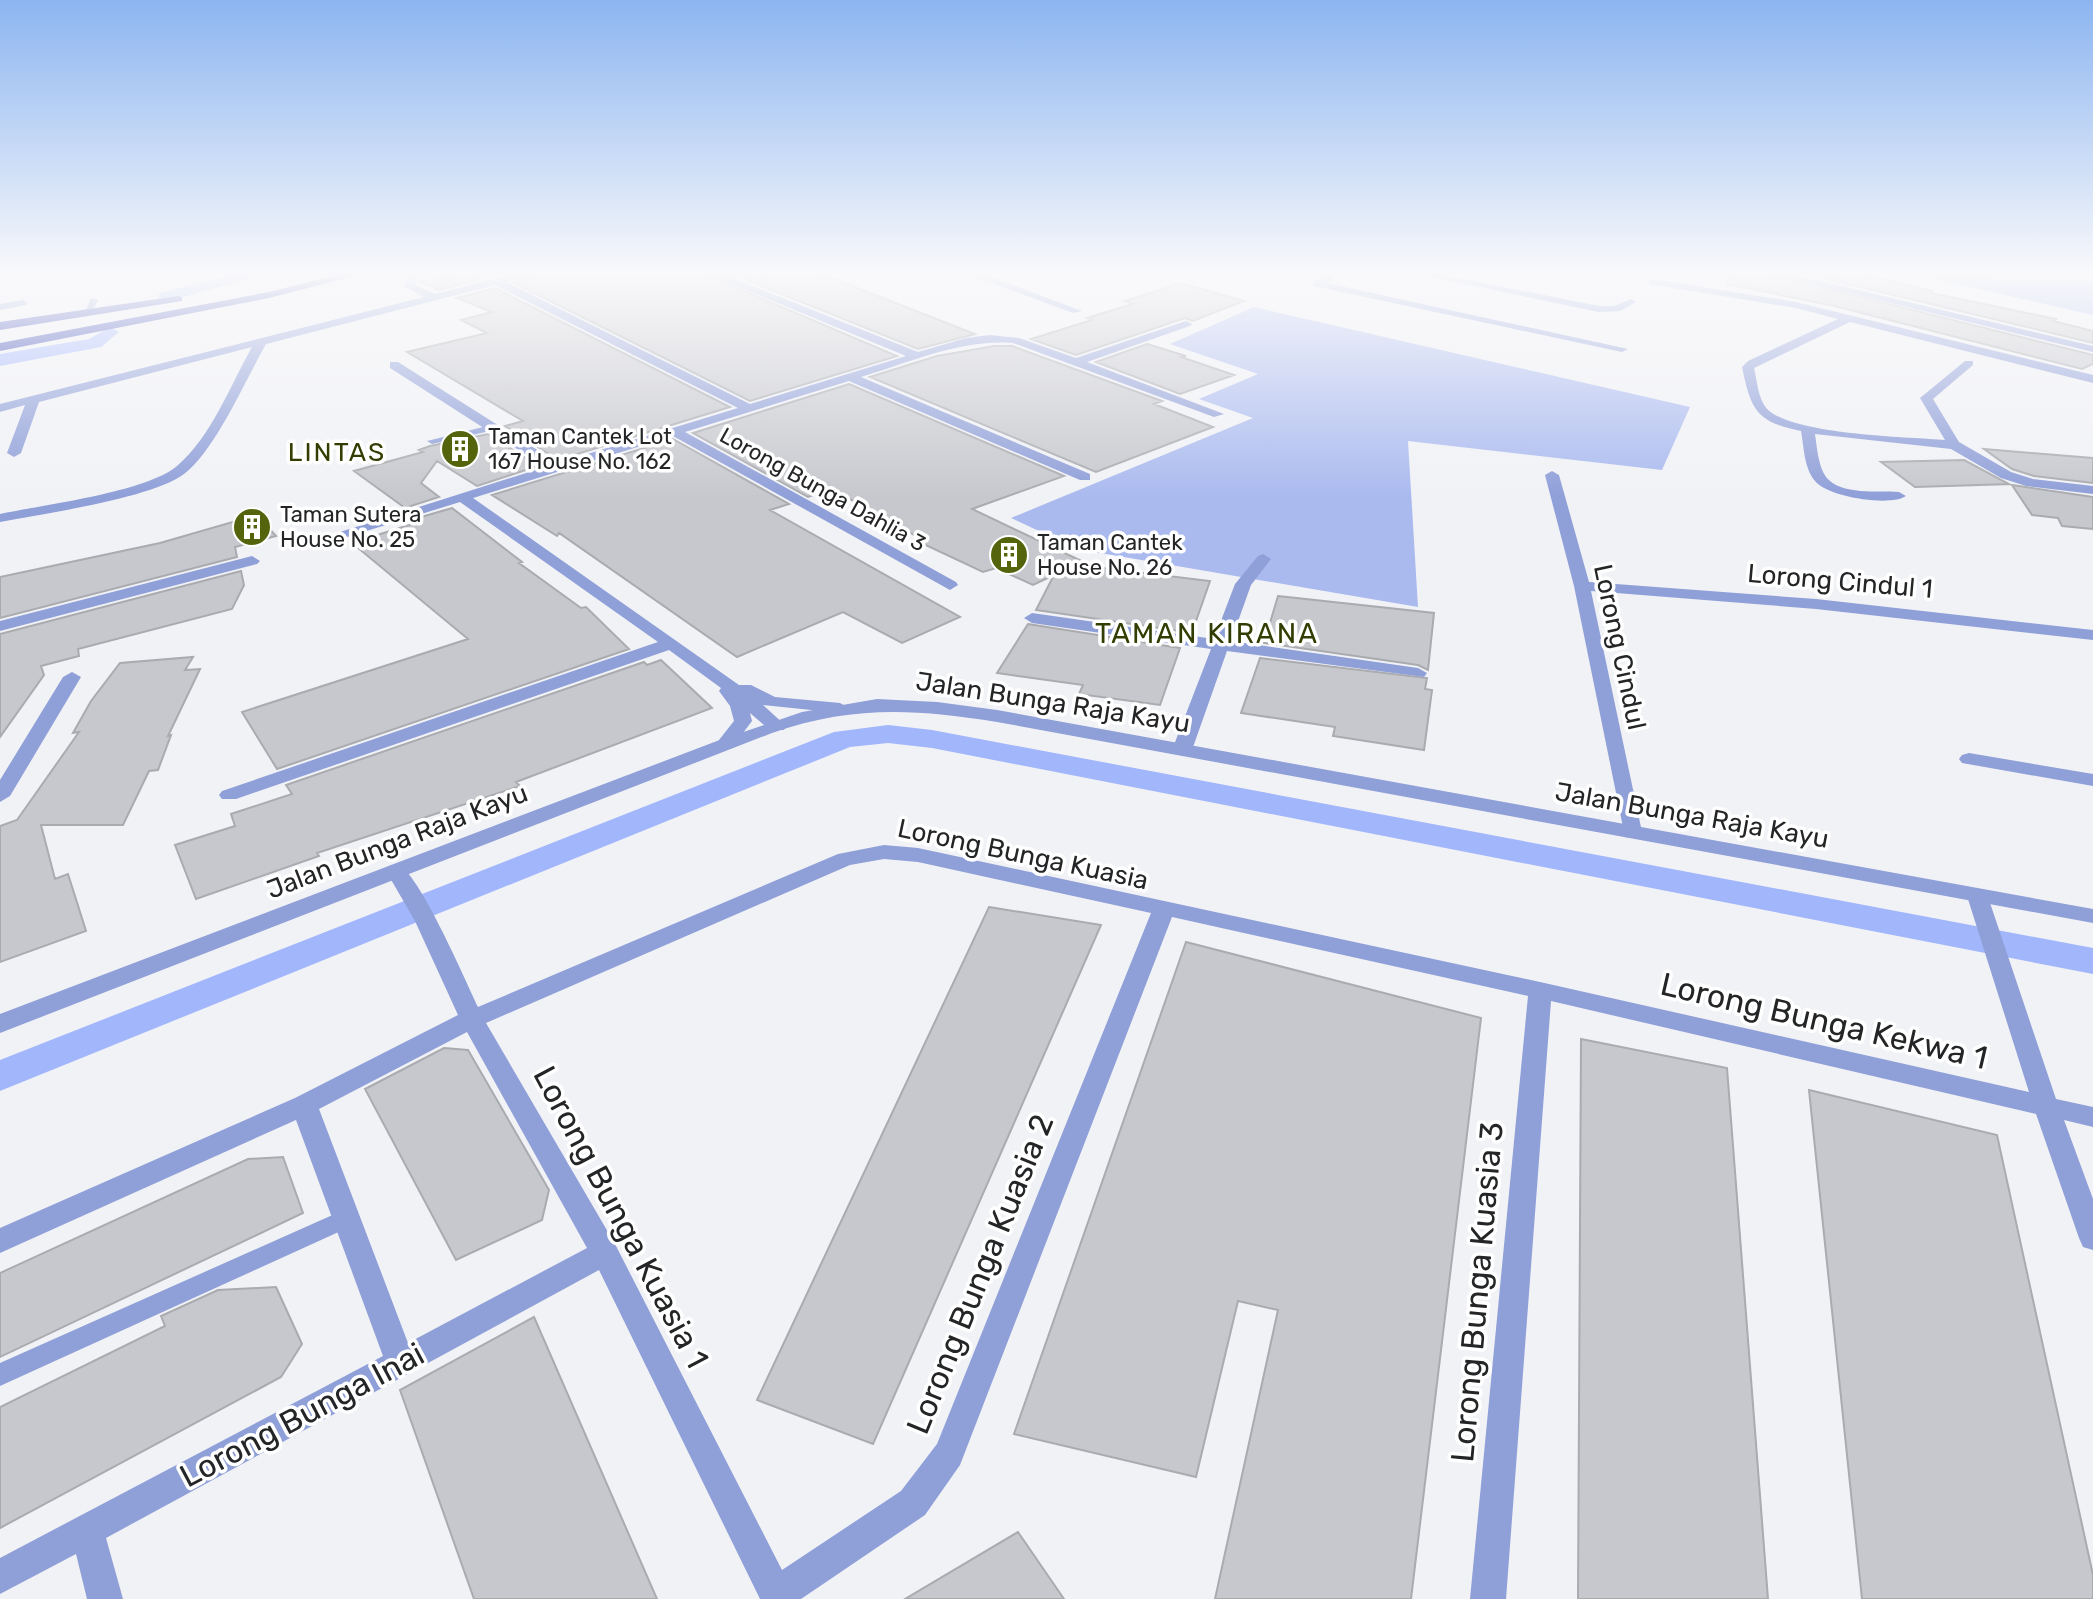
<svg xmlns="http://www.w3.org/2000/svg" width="2093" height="1599" font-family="Rubik,sans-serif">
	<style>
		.forest { fill: #aabaef }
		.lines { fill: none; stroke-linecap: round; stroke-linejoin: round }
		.canal { fill: #a2b6fc; fill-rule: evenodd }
		.building { fill: #c7c8cd; stroke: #a9abaf; stroke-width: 2 }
		.service { fill: #8f9fd8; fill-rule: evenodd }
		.minor { fill: #8f9fd8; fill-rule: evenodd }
		.tertiary { fill: #8f9fd8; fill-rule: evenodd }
		.trunk { fill: #3644b3; fill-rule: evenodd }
		.labels { text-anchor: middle; stroke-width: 7; stroke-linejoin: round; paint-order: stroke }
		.far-poi-label { font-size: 22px; fill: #242526; stroke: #fff; text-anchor: start }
		.far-street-label { font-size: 22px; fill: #242526; stroke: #fff }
		.far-quarter-label { font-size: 26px; letter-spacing: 2px; fill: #313d01; stroke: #fff }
		.street-label { font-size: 26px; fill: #242526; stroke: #fff }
		.neighbourhood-label { font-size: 28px; letter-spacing: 2px; fill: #313d01; stroke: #fff }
		.near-street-label { font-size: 32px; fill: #242526; stroke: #fff }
	</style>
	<rect width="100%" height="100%" fill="#f1f2f6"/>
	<path class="forest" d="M1909,273H1984L1997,281H2093V315Z
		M1254,307L1690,407L1662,470L1408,441L1418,607L1077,549L1011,518L1253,418L1199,399L1258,374L1170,344Z"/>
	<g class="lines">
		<path class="canal" d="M239,273H268L166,302L158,297L160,293Z
			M110,327L119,332L101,347L0,366V354L89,339Z
			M888,725L932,730L2093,948V974L932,748L888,743L850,747L0,1091V1060L834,732Z"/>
	</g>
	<path class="building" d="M457,273H502L439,290L420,282Z
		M538,273H702L897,356L750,401L514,283Z
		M729,273H819L975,334L918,349Z
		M1728,273H1764L2093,355V364L2082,369L1830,305L1727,284Z
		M1802,273H1858L1932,291L1931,293L2056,319L2053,321L2093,331V343Z
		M1181,283L1244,301L1193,321L1185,318L1076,355L1031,339L1092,320L1087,318L1133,304L1125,301Z
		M495,288L730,407L558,460L505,426L523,421L407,352L487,333L461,320L492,312L457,298Z
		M1147,344L1186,356L1181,357L1234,375L1180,394L1096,362Z
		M994,346H1012L1162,401L1154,404L1213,427L1096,472L870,377L937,356Z
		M849,384L1064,476L972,509L1094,567L1210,581L1196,621H1190L1186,632L1036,610L1054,575L1033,585L996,568L983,572L917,541L921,539L854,501L828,490L808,497L693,433Z
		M488,434L538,466L477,486L437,461L421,483L439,497L405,508L354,471L423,452L419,450L430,446Z
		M673,439L789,504L770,510L960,617L902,643L843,612L737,657L559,533L557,536L492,495Z
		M1984,449L2093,458V483L2034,476L2012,469Z
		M1964,460L2009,484L1915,487L1881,462Z
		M2012,485L2093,497V529L2062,526L2058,518L2032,515Z
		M452,508L522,562L519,563L581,608L586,607L629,649L277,769L242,712L468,639L352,543L422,521L418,518Z
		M257,515L276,536L235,547L237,557L0,618V577L160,543Z
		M241,571L244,585L232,609L78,649L79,656L41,666L44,675L0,737V634Z
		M1278,596L1434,613L1428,670L1418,665L1264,643Z
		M1028,624L1180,648L1160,705L1079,694L1083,685L997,673Z
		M193,657L185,670L200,669L168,736L171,735L158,770L149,771L123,825H41L55,879L68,874L86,931L0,962V826L17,820L79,732L73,733L91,701L120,663Z
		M1260,658L1427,678L1425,689L1432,690L1424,750L1333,736L1335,727L1241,713Z
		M661,660L712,708L516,782L520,786L317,853L319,856L196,899L175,845L235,826L231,814L292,794L286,785L644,662L647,665Z
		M989,907L1101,925L873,1444L757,1400Z
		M1186,942L1481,1018L1411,1599H1215L1278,1310L1238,1301L1196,1477L1014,1434Z
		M1581,1039L1727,1068L1768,1599H1578Z
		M444,1048L468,1050L549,1190L542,1220L456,1260L365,1089Z
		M1809,1090L1997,1135L2093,1575V1599H1862Z
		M283,1157L303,1213L0,1357V1273L248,1159Z
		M276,1287L302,1344L281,1377L0,1528V1407L165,1326L161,1316L218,1290Z
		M534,1317L657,1599H474L400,1390Z
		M1018,1532L1064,1599H905Z"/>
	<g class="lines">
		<path class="service" d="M91,298L98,300L90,315H84Z
			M23,300L27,303L26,305L0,310V304Z
			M495,424L500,427L499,429L432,444L427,441Z
			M346,1209L354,1211L357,1218L354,1225L0,1386V1363Z"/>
		<path class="minor" d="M414,273H434L416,279L415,285L435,294L516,273H535L506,282L750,404L906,356L705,273H720L918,352L966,338L990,335L1019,338L1076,358L1186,321L1192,324L1190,326L1087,362L1224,414L1214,417L1013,343C961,339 911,362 861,377L1090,474V480H1080L849,381L685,432L956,582L958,585L950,590L673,436L473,498L739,685H751L775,697L840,703L849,708L840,713L763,705L786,726L784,730H770L750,713L752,721L731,749H717L715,745L734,721L730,706L719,691L721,688L669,650L236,799H222L219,795L222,791L658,642L460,502L331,542H321L318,539L545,467L390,368V362H398L558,463L738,408L495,285L266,344C246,379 215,451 184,474C153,498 42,514 0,522V514C42,505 147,492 177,466C211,437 230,386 252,347L39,402L21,453L14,457L7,453L25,405L0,412V404L424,297L404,286L408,275Z
			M965,273H981L1082,311L1073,313Z
			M1327,273H1340L1327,283L1628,349L1622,352L1314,286V282Z
			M1411,273H1434L1599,306H1614L1631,299L1636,302L1620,311L1599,312Z
			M1767,273H1787L2093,346V352Z
			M1653,279L1796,302L2093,375V383L1850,322L1754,368C1757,380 1758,399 1767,409C1794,435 1906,437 1945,440L1920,398L1965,361H1973V365L1933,399L1959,442L2011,472L2033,479L2093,486V494L2026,486L2001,478L1951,449L1815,434C1817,447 1818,466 1826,477C1841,496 1878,490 1899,492L1906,496C1891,507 1827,497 1815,481C1804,468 1804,447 1801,431C1756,422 1751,410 1742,367L1748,361L1838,319L1796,308L1649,284V280Z
			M1552,471L1559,475L1589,582L1816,599L2093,630V640L1816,609L1591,591L1642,832L1632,838L1625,837L1574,586L1545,475Z
			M1263,554L1271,559L1251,585L1231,641L1418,668L1427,673L1424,677L1227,651L1192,750L1182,756L1172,750L1211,649L1032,623L1024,618L1032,613L1214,639L1235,584L1258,556Z
			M252,556L260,561L257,564L0,631V621Z
			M72,672L81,677L10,796L0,802V780L63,677Z
			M1969,753L2093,774V786L1962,763L1959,759L1962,755Z
			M884,845L918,848L1540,982L2029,1092L1967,896L1970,891H1986L2056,1099L2093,1107V1127L2064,1120L2093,1199V1250L2083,1247L2079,1238L2036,1114L1551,1001L1506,1599H1470L1528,996L1172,917L960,1465L925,1515L801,1599H760L599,1270L106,1538L123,1599H87L76,1554L0,1594V1558L383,1356L296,1120L0,1253V1228L295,1098L458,1015L415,921L386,871L389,866L397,864C418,870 466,982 478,1007L838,854ZM884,859L918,862L1151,913L937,1444L901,1491L782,1570L615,1244L486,1023L850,865ZM467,1032L587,1248L408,1343L319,1109Z"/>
		<path class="tertiary" d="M877,699L937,702L997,710L2093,909V923L997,722C915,709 852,705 772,733L0,1033V1014L717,741L802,712Z"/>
		<path class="trunk" d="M345,273H366L269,298L0,351V343L269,292Z
			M178,296L182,297V301L0,330V322Z"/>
	</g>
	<linearGradient id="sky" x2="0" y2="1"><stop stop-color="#8cb5f0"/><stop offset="0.55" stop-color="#f9f9fb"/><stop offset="1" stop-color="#f9f9fb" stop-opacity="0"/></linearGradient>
	<rect width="2093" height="497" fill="url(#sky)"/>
	<defs>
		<g id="building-disc" transform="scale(2)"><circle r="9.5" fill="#53640d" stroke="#fff"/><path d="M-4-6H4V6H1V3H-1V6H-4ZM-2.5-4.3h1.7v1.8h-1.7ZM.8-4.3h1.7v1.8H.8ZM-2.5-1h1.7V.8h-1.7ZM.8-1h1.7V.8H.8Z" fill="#fff"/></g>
	</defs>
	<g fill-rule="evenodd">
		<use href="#building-disc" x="460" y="449"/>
		<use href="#building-disc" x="252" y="527"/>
		<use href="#building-disc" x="1009" y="555"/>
	</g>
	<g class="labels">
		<g class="far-poi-label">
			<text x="488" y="444">Taman Cantek Lot<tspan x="488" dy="25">167 House No. 162</tspan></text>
			<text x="280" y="522">Taman Sutera<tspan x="280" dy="25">House No. 25</tspan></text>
			<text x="1037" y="550">Taman Cantek<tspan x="1037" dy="25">House No. 26</tspan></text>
		</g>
		<g class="far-street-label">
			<text transform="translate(823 489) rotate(29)" y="8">Lorong Bunga Dahlia 3</text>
		</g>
		<g class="far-quarter-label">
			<text x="337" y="461">LINTAS</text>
		</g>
		<g class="street-label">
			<text transform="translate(1840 581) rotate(5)" y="9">Lorong Cindul 1</text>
			<text transform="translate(1620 647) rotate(78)" y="9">Lorong Cindul</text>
			<text transform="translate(1053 702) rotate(9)" y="9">Jalan Bunga Raja Kayu</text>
			<text transform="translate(1692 815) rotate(10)" y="9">Jalan Bunga Raja Kayu</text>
			<text transform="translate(397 841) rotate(-21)" y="9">Jalan Bunga Raja Kayu</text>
			<text transform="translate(1023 854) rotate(12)" y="9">Lorong Bunga Kuasia</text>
		</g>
		<g class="neighbourhood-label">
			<text x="1207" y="643">TAMAN KIRANA</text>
		</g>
		<g class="near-street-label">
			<text transform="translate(1824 1021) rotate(13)" y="11">Lorong Bunga Kekwa 1</text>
			<text transform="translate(621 1217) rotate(62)" y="11">Lorong Bunga Kuasia 1</text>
			<text transform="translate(980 1274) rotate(-68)" y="11">Lorong Bunga Kuasia 2</text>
			<text transform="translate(1477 1292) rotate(-85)" y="11">Lorong Bunga Kuasia 3</text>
			<text transform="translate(302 1415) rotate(-28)" y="11">Lorong Bunga Inai</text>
		</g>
	</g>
</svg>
